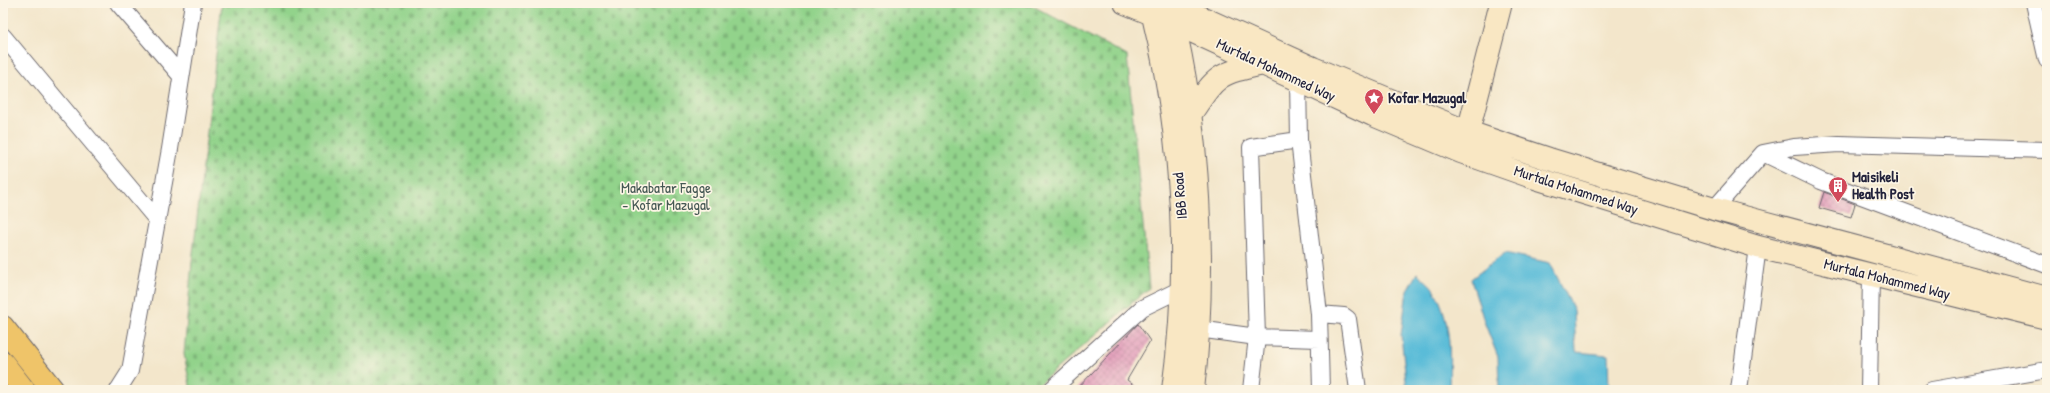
<svg xmlns="http://www.w3.org/2000/svg" width="2050" height="393" font-family="'Patrick Hand',sans-serif">
	<style>
		.cemetery { fill: url(#cemetery-stones); stroke: #5a7a63 }
		.water { fill: #5abcd8; stroke: #3e6f8a }
		.building { fill: url(#building-cross-hatch) }
		.lines { fill: none; stroke-linecap: round; stroke-linejoin: round }
		.street-casing { stroke: #6b676d; stroke-width: 18 }
		.secondary-casing { stroke: #6b676d; stroke-width: 24 }
		.highway-casing { stroke: #6b676d; stroke-width: 24 }
		.street { stroke: #fff; stroke-width: 16 }
		.secondary { stroke: #f9e7c3; stroke-width: 22 }
		.highway { stroke: #efc469; stroke-width: 22 }
		.labels { text-anchor: middle; stroke-width: 3.5; stroke-linejoin: round; paint-order: stroke }
		.street-label { font-size: 15px; fill: #22223b; stroke: #fcf5e5 }
		.poi-label { font-size: 15px; font-weight: bold; fill: #22223b; stroke: #fcf5e5; text-anchor: start }
		.park-label { font-size: 15px; fill: #445753; stroke: #fcf5e5 }
	</style>
	<defs>
		<pattern id="cemetery-stones" width="16" height="16" patternUnits="userSpaceOnUse"><rect width="16" height="16" fill="#92d38b"/><path d="M2 7V4a2 2 0 0 1 4 0v3zM10 15v-3a2 2 0 0 1 4 0v3z" fill="#7eb579"/></pattern>
		<pattern id="building-cross-hatch" width="8" height="8" patternUnits="userSpaceOnUse"><rect width="8" height="8" fill="#de8cb2"/><path d="M0 0l8 8M0 8l8-8" fill="none" stroke="#b47292"/></pattern>
	</defs>
	<rect width="100%" height="100%" fill="#fcf5e5"/>
	<filter id="ink" filterUnits="userSpaceOnUse"><feTurbulence type="fractalNoise" baseFrequency=".025" numOctaves="2"/><feDisplacementMap in="SourceGraphic" scale="8" xChannelSelector="R" yChannelSelector="G"/><feConvolveMatrix kernelMatrix="1 2 1 2 8 2 1 2 1" color-interpolation-filters="sRGB"/></filter>
	<filter id="wash" filterUnits="userSpaceOnUse"><feTurbulence type="fractalNoise" baseFrequency=".012" numOctaves="4" result="noise"/><feDisplacementMap in="SourceGraphic" scale="16" xChannelSelector="R" yChannelSelector="G"/><feGaussianBlur stdDeviation="0.9" result="paint"/><feColorMatrix in="noise" values="0 0 0 0 0 0 0 0 0 0 0 0 0 0 0 0 0 1.4 0 .05"/><feComposite in="paint" operator="in"/></filter>
	<g filter="url(#wash)">
		<rect width="100%" height="100%" fill="#f3e6cb"/>
		<path class="cemetery" d="M222,3H1027L1127,56L1149,288L1032,390H191L184,354L192,262Z"/>
		<path class="water" d="M1505,253L1550,263L1574,310L1576,352L1608,355L1609,390H1499L1498,357L1485,324L1471,279Z
			M1417,273C1422,278 1431,284 1434,290C1452,320 1450,356 1449,390H1407L1401,335L1407,291Z"/>
		<g id="blocks">
			<path class="building" d="M1824,192L1855,204L1851,217L1819,208Z
				M1138,324L1150,341L1127,380L1140,390H1076Z"/>
		</g>
	</g>
	<g filter="url(#ink)">
		<use href="#blocks" fill-opacity="0" stroke="#6b676d" stroke-width="1"/>
		<g class="lines">
			<g class="street-casing">
				<path id="street" d="M118,3L181,76
					M2034,3L2047,60
					M3,36L157,220
					M1298,80L1299,140L1319,314L1321,390
					M1763,153L1821,181L2047,265
					M1714,209L1763,153L1794,147L1839,144L2047,150
					M1319,314L1344,316L1348,319L1358,390
					M1198,329L1257,337L1319,339
					M118,390L130,371L170,149L193,3
					M1051,390L1142,308L1183,288
					M1251,390L1257,337L1251,147L1299,140
					M1739,390L1758,247
					M1869,390L1871,274
					M1932,390L2047,370"/>
			</g>
			<g class="secondary-casing">
				<path id="secondary" d="M1125,3L1174,23L1373,115L1461,152L1532,177L1758,247L2047,318
					M1170,3L1313,68L1468,132L1549,159L1714,209L2047,298
					M1151,4C1154,25 1161,46 1164,66C1184,173 1188,283 1173,390
					M1171,12C1200,128 1207,271 1193,390
					M1190,115C1217,75 1216,74 1264,64
					M1463,145L1468,132L1501,3"/>
			</g>
			<g class="highway-casing">
				<path id="highway" d="M3,327L53,390
					M3,363L24,390"/>
			</g>
			<use href="#street" class="street"/>
			<use href="#secondary" class="secondary"/>
			<use href="#highway" class="highway"/>
		</g>
	</g>
	<defs>
		<g id="sight-pin" transform="scale(1)"><path d="M0 17L-7.5 6A9.5 9.5 0 1 1 7.5 6Z" fill="#d1495b" stroke="#fcf5e5"/><path d="M0-6L1.8-2.2L6-1.7L2.9 1.2L3.7 5.4L0 3.3L-3.7 5.4L-2.9 1.2L-6-1.7L-1.8-2.2Z" fill="#fff"/></g>
		<g id="building-pin" transform="scale(1)"><path d="M0 17L-7.5 6A9.5 9.5 0 1 1 7.5 6Z" fill="#d1495b" stroke="#fcf5e5"/><path d="M-4-6H4V6H1V3H-1V6H-4ZM-2.5-4.3h1.7v1.8h-1.7ZM.8-4.3h1.7v1.8H.8ZM-2.5-1h1.7V.8h-1.7ZM.8-1h1.7V.8H.8Z" fill="#fff"/></g>
	</defs>
	<g fill-rule="evenodd">
		<use href="#sight-pin" x="1374" y="98"/>
		<use href="#building-pin" x="1838" y="186"/>
	</g>
	<g class="labels">
		<g class="street-label">
			<text transform="translate(1276 70) rotate(25)" y="5">Murtala Mohammed Way</text>
			<text transform="translate(1576 190) rotate(18)" y="5">Murtala Mohammed Way</text>
			<text transform="translate(1180 196) rotate(-95)" y="5">IBB Road</text>
			<text transform="translate(1887 279) rotate(14)" y="5">Murtala Mohammed Way</text>
		</g>
		<g class="poi-label">
			<text x="1388" y="103">Kofar Mazugal</text>
			<text x="1852" y="182">Maisikeli<tspan x="1852" dy="17">Health Post</tspan></text>
		</g>
		<g class="park-label">
			<text x="666" y="193">Makabatar Fagge<tspan x="666" dy="17">- Kofar Mazugal</tspan></text>
		</g>
	</g>
	<rect width="2050" height="393" fill="none" stroke="#fcf5e5" stroke-width="16"/>
</svg>
